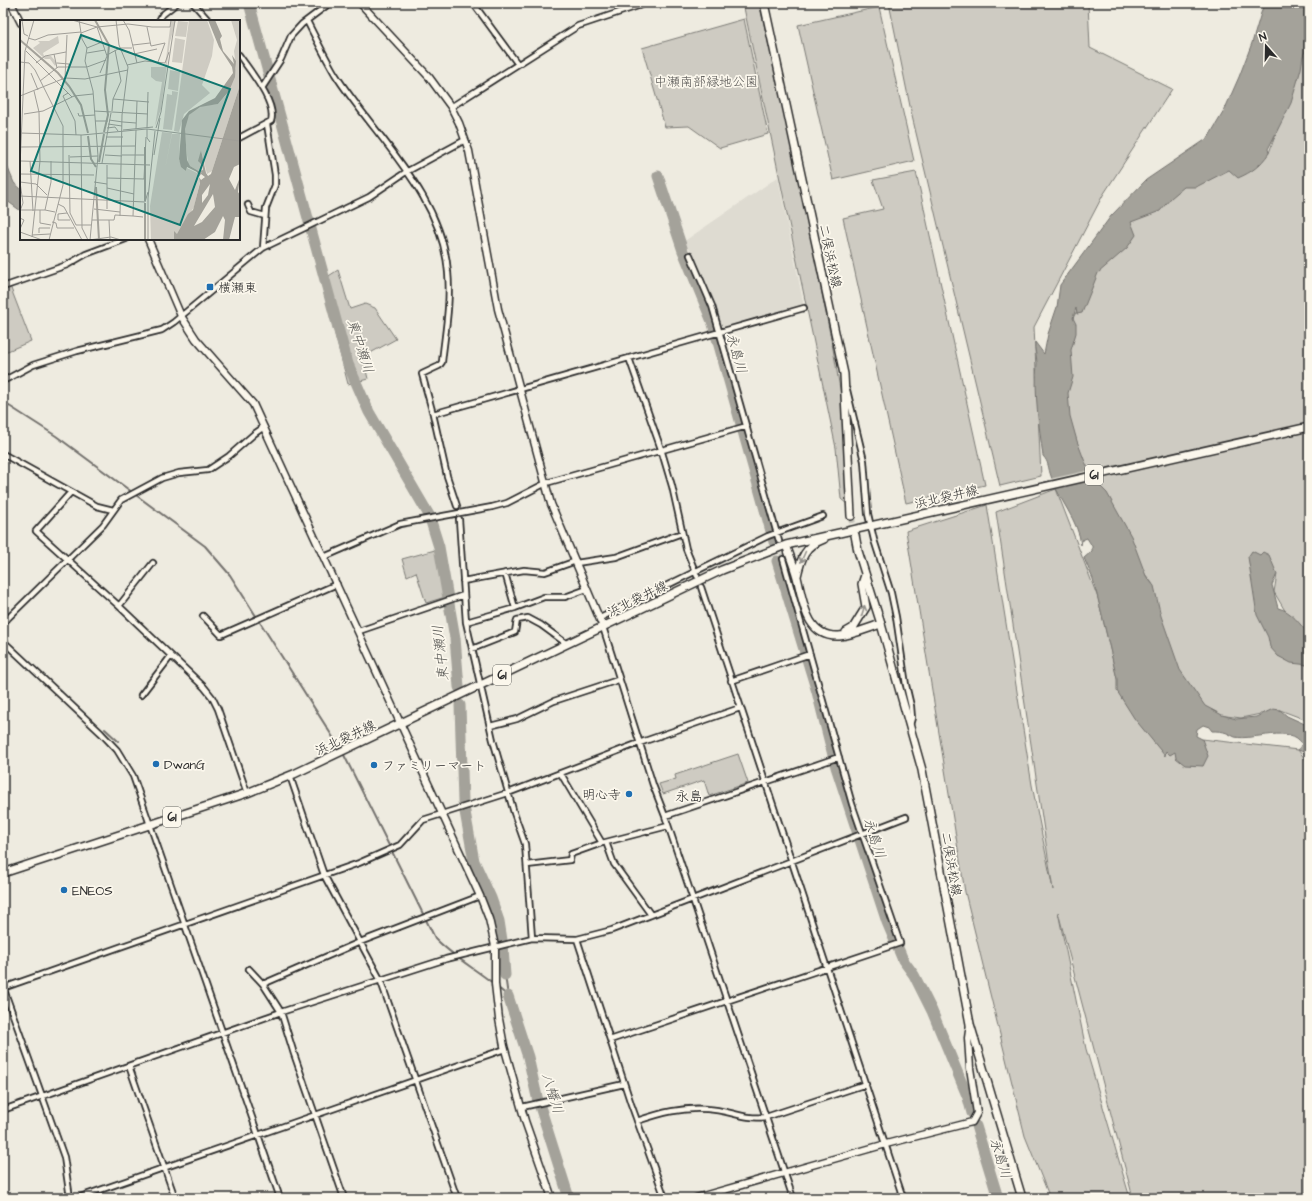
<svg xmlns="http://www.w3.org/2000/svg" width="1312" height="1201" font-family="'Architects Daughter','Klee One',sans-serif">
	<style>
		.built { fill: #dedbd1 }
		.green { fill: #cecbc2; stroke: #7c7b76 }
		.water { fill: #a4a29a; stroke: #74726e }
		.pier { fill: #eeebe0 }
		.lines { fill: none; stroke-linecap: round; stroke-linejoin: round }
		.stream { stroke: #74726e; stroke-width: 2 }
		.river { stroke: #a4a29a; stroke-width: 11 }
		.minor-tunnel { stroke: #c7c5bc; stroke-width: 4.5; stroke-dasharray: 4.5 2; stroke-linecap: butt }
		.secondary-tunnel { stroke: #c7c5bc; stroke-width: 7; stroke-dasharray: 7 3.5; stroke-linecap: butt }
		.minor-casing { stroke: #2b2b2b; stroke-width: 8 }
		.tertiary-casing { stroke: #2b2b2b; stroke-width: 9 }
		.secondary-casing { stroke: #2b2b2b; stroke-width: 10 }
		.primary-casing { stroke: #2b2b2b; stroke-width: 10 }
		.minor { stroke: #fbf7ec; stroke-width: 4.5 }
		.tertiary { stroke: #fbf7ec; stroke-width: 6 }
		.secondary { stroke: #fbf7ec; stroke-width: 7 }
		.primary { stroke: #fbf7ec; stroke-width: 7 }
		.oneway { stroke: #93918c }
		.poi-dot { fill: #1f6fb2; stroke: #fbf7ec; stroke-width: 1.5 }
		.labels { text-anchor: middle; stroke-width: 3.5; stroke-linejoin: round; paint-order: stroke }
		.shield { fill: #fbf7ec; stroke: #696865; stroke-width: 1 }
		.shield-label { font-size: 12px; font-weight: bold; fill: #2b2b2b }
		.park-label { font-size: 13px; fill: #545351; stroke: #fbf7ec }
		.street-label { font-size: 13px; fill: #2b2b2b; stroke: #fbf7ec }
		.poi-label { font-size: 13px; fill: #2b2b2b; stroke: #fbf7ec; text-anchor: start }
		.water-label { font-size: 14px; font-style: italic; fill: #555552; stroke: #fbf7ec }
		.neighbourhood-label { font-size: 14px; fill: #2b2b2b; stroke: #fbf7ec }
		.inset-river { fill: none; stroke: #a4a29a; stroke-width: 2 }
		.inset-road { fill: none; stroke: #a09e98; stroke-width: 1 }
		.view { fill: #0f766e; fill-opacity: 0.15; stroke: #0f766e; stroke-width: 2 }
		.inset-edge { fill: none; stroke: #2b2b2b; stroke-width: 2 }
	</style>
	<rect width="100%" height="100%" fill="#eeebe0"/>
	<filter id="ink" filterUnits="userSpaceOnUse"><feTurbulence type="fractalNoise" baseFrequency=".025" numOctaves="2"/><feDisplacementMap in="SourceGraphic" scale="8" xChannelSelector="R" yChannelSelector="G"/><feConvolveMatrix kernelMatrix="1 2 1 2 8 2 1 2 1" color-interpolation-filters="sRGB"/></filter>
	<g filter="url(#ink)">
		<path class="built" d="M778,177L804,306L721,328L714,302L690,250L683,242Z"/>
		<path class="green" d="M743,3H759L794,153L833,349L842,400L848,505L841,499L836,448Z
			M889,3H1088L1090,48L1172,89L1103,195L1034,327L1041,476L1000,486L912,116Z
			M879,7L914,161L833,180L798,25Z
			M744,19L768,134L720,148L689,126L665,127L642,48Z
			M1309,26V640L1284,609L1274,592L1277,574L1260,555L1278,656L1309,666V721L1280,710L1241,718L1204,713L1158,649L1152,583L1086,499L1061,411L1073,318L1123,224L1203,172L1269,153L1303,56Z
			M916,172L985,485L906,503L843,218L883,209L873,180Z
			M338,270L350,309L365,304L375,308L396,339L363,357L368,379L348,384L321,281Z
			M10,286L31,341L3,353V289Z
			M1056,489L1098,598L1122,699L1203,766L1202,739L1298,750L1309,764V1198H1133L1058,912L1086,1049L1130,1198H1050L1025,1136L965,892L906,531L987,505L1032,785L1053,890L996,512Z
			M435,550L445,597L426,603L416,572L407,576L402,559Z
			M738,754L748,783L709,796L704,780L663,794L659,784L676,779L675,775Z"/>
		<path class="water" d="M1264,3H1309V41L1303,56L1301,69L1291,103L1268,149L1269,153C1260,166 1252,172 1238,178L1229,170L1196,187H1184L1171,198L1160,211L1131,222L1136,235L1127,248L1098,273L1082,313L1077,314L1076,308L1073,318L1076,324V333L1071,350L1073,377L1068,393L1070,416L1077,441L1085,462L1095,481L1107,493L1131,536L1146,576L1154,586L1161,616L1180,670L1205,706L1222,715L1236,719L1256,717L1273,709L1280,710L1287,716L1309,726V754L1298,750L1302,744C1292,724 1253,741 1235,737C1232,736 1230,734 1227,733C1222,731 1217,731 1212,731L1209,727L1203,725L1197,729L1196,736L1202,739L1208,756L1203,766L1185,765L1176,758L1175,752L1170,755L1166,751L1165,756L1134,718L1117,691V679L1101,611L1093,579L1084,558L1092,551V546L1087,538L1082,540L1081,545C1079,521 1058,499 1051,476C1048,468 1049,462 1043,456C1039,425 1034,394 1037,363C1037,356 1034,350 1035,342L1044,354L1048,334L1057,307L1060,285L1080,258L1111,216L1146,180L1208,138L1224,111L1239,77L1252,43Z
			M3,156L14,183L21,189V211L3,198Z
			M1252,551L1260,555L1263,552L1269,555L1277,574L1272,585L1278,608C1292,611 1299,624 1309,634V665L1291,663L1278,656L1270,647L1268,637L1257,615L1248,557Z"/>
		<path class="pier" d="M1091,470L1096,479L1053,488L1050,479Z"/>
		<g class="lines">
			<path class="stream" d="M3,402L56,436L205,546L230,575L341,750
				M105,729L118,741
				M343,753L435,938C452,956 474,968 494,984
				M497,987L508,996L505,975"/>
			<path class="river" d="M249,3L348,364L369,412L429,515L439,547L455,638L459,687
				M658,176L683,251L713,324L774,542
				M777,561L817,692L836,767L887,922L903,960L914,975L932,1011L968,1098L972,1113
				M460,705L463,801L474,861L491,898L499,921L502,940
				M503,949L505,975
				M508,996L528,1057L537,1097L569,1198
				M976,1126L998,1198"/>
			<path class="minor-tunnel" d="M779,541L783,559"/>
			<path class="secondary-tunnel" d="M851,516L855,535"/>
			<g class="minor-casing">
				<path id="minor" d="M193,3L209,21
					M473,3L517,63
					M159,21L162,15L177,3
					M307,21C316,39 325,57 335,74C375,137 442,194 448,272C451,302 445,333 442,362L439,366L422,374L433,414
					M239,55C249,70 277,103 271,121L239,138
					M262,88L281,59L291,36L302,24L330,3
					M451,107L578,26L647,3
					M248,205L251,212L265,216
					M263,248L266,208L275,185V175L267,124
					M690,255L712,306L779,541
					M3,287L67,265L86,254L126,239
					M720,332L804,308
					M629,358L661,449L672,486L686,549L697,576
					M3,381L33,365L77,351L162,330L174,322L263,248L369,197L406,172L465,140
					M847,390L864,461L868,514L874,540L891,593L896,617L906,685L911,706L912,718L910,725
					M3,454L97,506L113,510
					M71,492L36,531L119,606L204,687L212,697L218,709L247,793
					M457,506L447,476L433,414L720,332
					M459,519L466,622L493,740L514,813L525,844L532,938
					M324,557L400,524L492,507L507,503L546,483L747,426
					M576,563L616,557L682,533
					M505,573L515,608
					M463,581L524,570L545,572L576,561
					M701,587L903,1198
					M119,606L153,563
					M203,616L221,635L337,584
					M600,618L768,536L823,516
					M466,622L515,608L544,597H565L587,589
					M3,623L103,525L121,500L162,478L179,473L208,470L229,456L254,434L264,427
					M603,627L653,785L665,816L793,1198
					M359,631L464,595
					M3,641L101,733L117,750L133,776L280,1198
					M472,649L515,632L517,620L528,618L541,625L567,644
					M731,681L810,654
					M141,695L171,656
					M490,726L517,719L554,701L618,680
					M561,774L602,843
					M290,776L324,875L380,979L457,1198
					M665,816L839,757
					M606,842L614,864L651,915
					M527,865L570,860L571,854L602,843L668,826
					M577,939L631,1104L665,1198
					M249,969L263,984L281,1012L294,1054L344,1198
					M263,984L360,942L480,896
					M3,987L64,1157L70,1198
					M3,988L359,863L400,845L423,820L508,793L639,743L740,708
					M610,1040L900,943L852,804L783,559
					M129,1066L175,1198
					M522,1107L624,1084
					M3,1110L281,1012L446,959L532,938L577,939L612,930L906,817
					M637,1121C661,1113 682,1107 707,1109C729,1110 744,1120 766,1117L866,1084
					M77,1198L505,1049"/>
			</g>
			<g class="tertiary-casing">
				<path id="tertiary" d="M11,3L21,23
					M360,3L429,77L451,107L459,123L469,151L498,309L551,504L603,627
					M148,239L181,316L196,339L253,404L480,896L489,919L495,946V984L499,1019L504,1046L525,1121L552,1198
					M696,1198L886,1144L972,1122L977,1113L970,1068L968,1038L970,1024"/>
			</g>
			<g class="secondary-casing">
				<path id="secondary" d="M764,3L844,374L851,516
					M855,535L858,551L881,624L922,770L970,1024L1022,1198"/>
			</g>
			<g class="primary-casing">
				<path id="primary" d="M786,545C790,556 794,566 797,577C803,601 806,638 839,636C853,635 868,628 881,624
					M797,576C801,558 805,546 824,539
					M846,632L853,628L866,607L862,584L865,575
					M3,873L247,793L294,774L722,570L786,545L1309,427"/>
			</g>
			<use href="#minor" class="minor"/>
			<use href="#tertiary" class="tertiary"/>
			<use href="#secondary" class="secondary"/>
			<use href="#primary" class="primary"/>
		</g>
		<defs><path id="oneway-shaft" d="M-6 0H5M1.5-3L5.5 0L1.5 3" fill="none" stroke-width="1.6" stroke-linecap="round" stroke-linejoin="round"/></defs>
		<g class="oneway">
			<use href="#oneway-shaft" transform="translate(803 557) rotate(114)"/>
			<use href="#oneway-shaft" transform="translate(863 611) rotate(-73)"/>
		</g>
	</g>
	<g class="poi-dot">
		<rect x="206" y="283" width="8" height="8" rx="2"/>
		<circle cx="156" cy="764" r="4"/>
		<circle cx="374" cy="765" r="4"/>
		<circle cx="629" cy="794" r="4"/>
		<circle cx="64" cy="890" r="4"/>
	</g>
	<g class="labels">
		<g class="shield">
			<rect x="1085" y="465" width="18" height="20" rx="3"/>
			<rect x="493" y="665" width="18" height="20" rx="3"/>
			<rect x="163" y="807" width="18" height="20" rx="3"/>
		</g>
		<g class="shield-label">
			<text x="1094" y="479">61</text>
			<text x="502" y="679">61</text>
			<text x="172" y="821">61</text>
		</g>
		<g class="park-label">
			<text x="706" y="86">中瀬南部緑地公園</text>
		</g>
		<g class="street-label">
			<text transform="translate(831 256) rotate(78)" y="5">二俣浜松線</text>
			<text transform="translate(946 496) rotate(-13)" y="5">浜北袋井線</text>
			<text transform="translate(637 598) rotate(-26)" y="5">浜北袋井線</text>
			<text transform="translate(345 737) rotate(-25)" y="5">浜北袋井線</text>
			<text transform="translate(952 864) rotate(80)" y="5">二俣浜松線</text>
		</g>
		<g class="poi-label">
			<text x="218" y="292">横瀬東</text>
			<text x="164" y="769">DwanG</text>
			<text x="382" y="770">ファミリーマート</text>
			<text x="621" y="799" text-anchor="end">明心寺</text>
			<text x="72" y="895">ENEOS</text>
		</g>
		<g class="water-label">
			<text transform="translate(361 346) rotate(72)" y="5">東中瀬川</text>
			<text transform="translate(737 353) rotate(74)" y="5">永島川</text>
			<text transform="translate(440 653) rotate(-96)" y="5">東中瀬川</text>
			<text transform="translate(875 838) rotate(72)" y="5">永島川</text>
			<text transform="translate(553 1093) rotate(73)" y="5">八幡川</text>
			<text transform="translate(1001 1158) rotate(73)" y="5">永島川</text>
		</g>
		<g class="neighbourhood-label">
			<text x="689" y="801">永島</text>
		</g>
	</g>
	<g transform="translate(20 20)">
		<rect width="220" height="220" fill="#eeebe0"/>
		<path d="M151,0H156L150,22L141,89L135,106L142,62L136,61L131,57V47H145ZM169,0H187L194,20L192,36L182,65L190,73L164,94L159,112L154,111ZM211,0H220V65L192,151L187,154L181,130L179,142L183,145L182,153L168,145L164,105L169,95L179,86L198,84L206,75L216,48L214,31L217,20ZM158,1L168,2L166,17L155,16ZM38,16L39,23L23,33L24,36H31L37,43L35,46L30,39H25L13,28L20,23L18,21H29ZM155,18L165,20L162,43L152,42ZM150,50L160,52L158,71L148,69ZM152,71L158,72L152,110L143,109L147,74L152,75ZM142,112L152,113L145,149L152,114H160L159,140L166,151L167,148L177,153L180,162L174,187L154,220H131L130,186Z" fill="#cecbc2"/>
		<path d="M188,0H195L202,16L200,19L203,31L214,44L212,35L216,41L215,57L209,71L198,84L180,87L169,95L165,109L167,140L170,146L182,153L180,151L183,150V146L178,141L181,130L186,153L188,156L191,154L220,65V144L214,147L209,159L215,170L220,157L218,172L220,175V197H215L209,220H203L205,200L203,196L195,212L183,220H154V211L157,214L168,194L173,190L180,163L179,157L181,160L185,157L181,154L179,157L177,152L167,147L166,151L161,147L159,139L162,100L169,91L195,78L213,53L212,47L199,27ZM190,164L188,175L182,183V175ZM193,174L195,187L182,202L174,206Z" fill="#a4a29a" fill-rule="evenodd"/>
		<path class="inset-river" d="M75,0L89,25L85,70L88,95L84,112M0,20L38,53L49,66L61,85L68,113M68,116L71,139L76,147M125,127V181M79,142L84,114M76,167L79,220M125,183V220"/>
		<path class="inset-road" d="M2,0L4,14L8,16M52,0L77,7L108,4L132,7H150L151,0M59,0L62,19L67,28L65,41L73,71L78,136L70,220M96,0L99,25L108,47L102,95L100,196M103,0L109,10L117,43M127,7L131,26L145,23L138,42M61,13L77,7L87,36L80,53M8,18L15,20L28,15L61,12M113,25L130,23M67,28L82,22M6,31L52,77M67,33L85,30M34,34L37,48M114,34L137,29M87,35L100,28H112M0,42L9,43L15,50L43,106V165L29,220M16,43L25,36L46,32M37,43L49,44V47M107,45L125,41L145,43L149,32M67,47L86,40M11,53L18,70M45,58L47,15M20,61L38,47H66M48,73L43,76L55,101L56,115M0,76L45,58L65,59L108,50M93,79L101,61L95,30M74,91L128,94M92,91L93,79L129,82M58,93L59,96L75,95M4,94L23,91L54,76L73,74M89,100L103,102M75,101H88M103,102L116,103M88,104L102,106M87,108L95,107L98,111M127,108L128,72M136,108L141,92L155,0M116,109L117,81M127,109V118L130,122M103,110L133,107M116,110L113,196L123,197M0,113L62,115L127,109L220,121M61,115L62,208L68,220M86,117H103M1,127L115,126M49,135L50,193L56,205H71M85,135L102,136M102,135H125M134,135L140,98M50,137L78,136M1,141L130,145M10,141L13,191M31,141V162L25,190L35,192M82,143L91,93M0,146L5,31L14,0M0,154L74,155M87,158L124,159L126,117M0,162L16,164L27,175M74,162L87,164M87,168L114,174M0,176L125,182L128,172M38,184L44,187L62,220M74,189L100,192M87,189V145M0,190H25M20,190V203L31,205M0,191L3,183L0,162M47,193L38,194V200H50M0,198L4,200L0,209M72,200H89L90,220M89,200H94L95,195L113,196M32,202L36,203L37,208H54M0,212L22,220M19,213V208H30M12,215L30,214M12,217L20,141L19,92L14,71M69,220L91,217L101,220M128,220V178L135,111"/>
		<path class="view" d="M61,15L210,69L160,205L11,151Z"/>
		<rect width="220" height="220" class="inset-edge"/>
	</g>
	<rect width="1312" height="1201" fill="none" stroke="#fbf7ec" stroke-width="16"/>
	<rect x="8" y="8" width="1296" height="1185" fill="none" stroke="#2b2b2b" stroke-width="1.5" filter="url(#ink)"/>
	<g transform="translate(1266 46) rotate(340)" stroke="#fbf7ec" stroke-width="3" paint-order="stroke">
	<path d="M0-3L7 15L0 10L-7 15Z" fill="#2b2b2b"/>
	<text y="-6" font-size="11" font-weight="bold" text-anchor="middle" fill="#2b2b2b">N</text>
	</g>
</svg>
